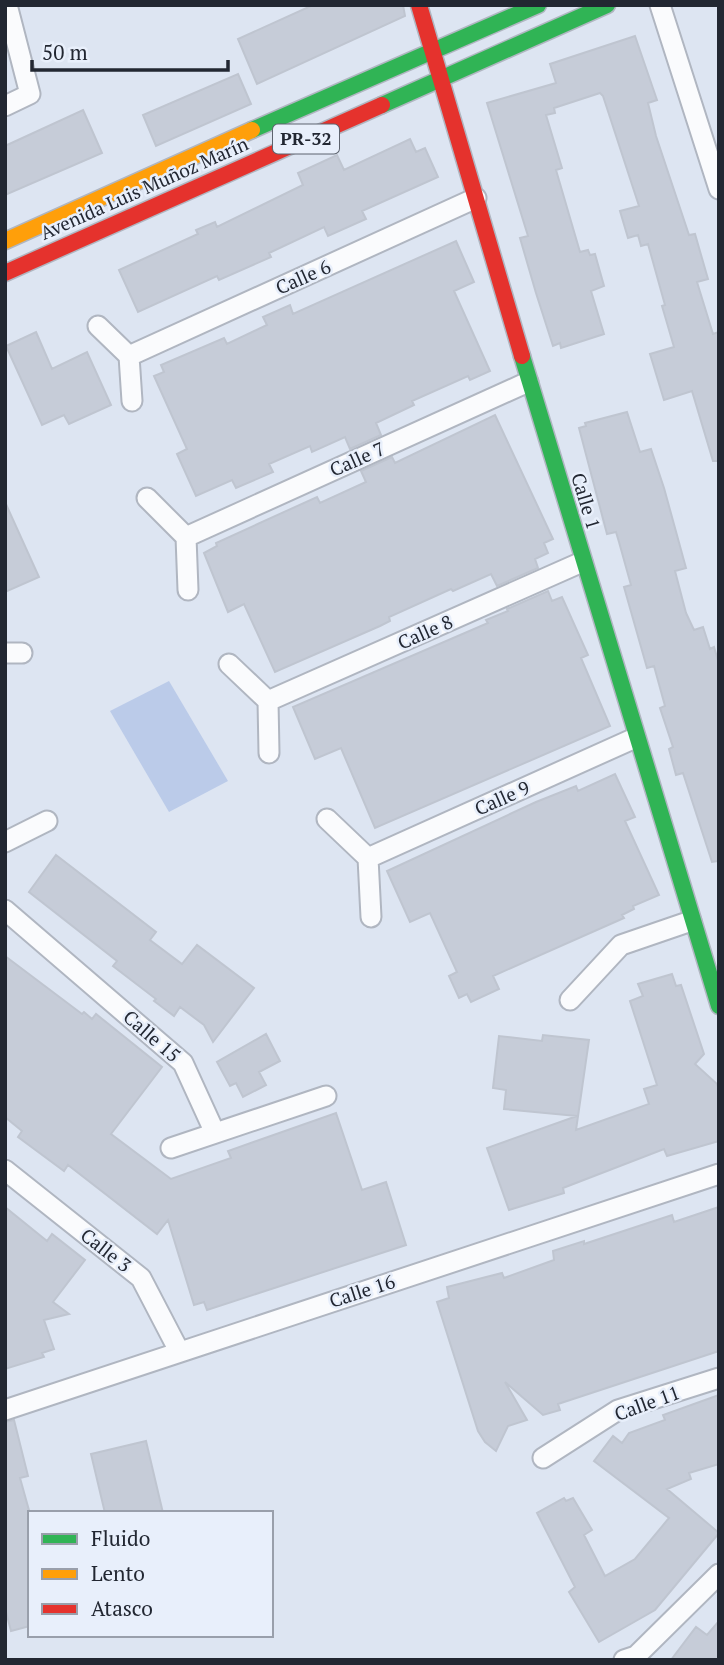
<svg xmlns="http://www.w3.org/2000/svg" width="724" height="1665" font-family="'PT Serif',serif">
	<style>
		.green { fill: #bbcbe9 }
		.building { fill: #c6ccd8; stroke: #bfc5d0; stroke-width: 2 }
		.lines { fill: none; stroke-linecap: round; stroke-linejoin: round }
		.street-casing { stroke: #b0b6c1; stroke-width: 23 }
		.fast-casing { stroke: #b0b6c1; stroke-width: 19 }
		.slow-casing { stroke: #b0b6c1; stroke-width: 19 }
		.jam-casing { stroke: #b0b6c1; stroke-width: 19 }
		.street { stroke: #fafbfd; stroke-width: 19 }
		.fast { stroke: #30b455; stroke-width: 16 }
		.slow { stroke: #ff9f0a; stroke-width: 16 }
		.jam { stroke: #e5322d; stroke-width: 16 }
		.labels { text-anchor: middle; stroke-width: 5; stroke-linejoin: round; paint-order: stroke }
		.shield { fill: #e8effb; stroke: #5d636e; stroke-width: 2 }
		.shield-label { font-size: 18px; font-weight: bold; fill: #222732 }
		.street-label { font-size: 19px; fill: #222732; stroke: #e8effb }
	</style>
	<rect width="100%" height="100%" fill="#dde5f2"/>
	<path class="green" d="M169,681L228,781L169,812L110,711Z"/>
	<path class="building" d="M313,5H403L405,16L257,84L238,39Z
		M635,36L657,100L648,103L656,136L689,235L695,234L708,279L697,282L713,334L719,332V461H713L692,391L664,400L650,354L674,347L662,306L665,305L648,244L641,246L638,235L628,238L620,211L639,206L603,96L600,93L554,108L555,113L546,115L562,168L556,170L580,252L588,250L590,255L595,254L604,286L591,291L604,334L561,348L560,343L553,346L536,293L520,238L528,236L487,103L556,83L550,64Z
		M238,74L251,104L156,146L143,115Z
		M83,110L102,153L5,195V146Z
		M410,139L416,152L425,148L438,177L362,211L366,219L328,236L324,227L269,253L271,257L219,280L217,276L138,312L119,270L198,234L196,230L215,222L217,227L303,185L298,173L337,155L344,170Z
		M456,241L474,282L454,291L490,371L470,380L468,376L412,401L414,405L376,423L381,435L350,449L345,437L312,452L310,446L269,464L273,472L236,488L232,480L196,496L177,454L187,449L154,376L164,372L161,365L224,338L227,344L267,325L263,317L290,305L293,314Z
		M36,332L52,369L87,352L111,405L69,424L64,415L42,425L6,346Z
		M627,412L640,452L651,449L664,488L686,568L675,571L686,613L694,630L703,627L710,649L714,647L719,664V861L712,862L683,773L676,775L669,749L673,747L660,708L665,706L654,666L647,668L624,587L631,585L619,542L616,532L607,534L579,428L586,426L585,423Z
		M495,415L553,539L544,543L548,553L535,559L538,568L497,586L491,574L453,591L451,589L389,617L390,621L380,626L275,672L244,604L228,612L204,553L217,546L216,543L317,497L320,503L366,482L361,471L392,457L395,463Z
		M5,502L39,577L5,592Z
		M548,591L552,601L562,597L588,655L581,658L610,726L375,828L341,748L315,759L293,707L488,623L486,620L508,611L507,609Z
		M615,774L635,817L625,821L659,895L633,906L634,909L622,915L624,918L493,976L499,989L471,1002L467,994L459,998L449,976L457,972L430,913L410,922L387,871L536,802L576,786L578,791Z
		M56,855L156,932L150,940L182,964L197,945L254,988L213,1042L204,1025L180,1007L174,1016L154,1001L156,999L113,966L117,961L29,892Z
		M5,956L82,1014L84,1012L92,1019L96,1014L162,1067L111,1134L171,1179L231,1158L228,1151L336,1113L362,1190L386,1182L406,1245L207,1310L204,1302L194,1305L168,1220L157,1234L68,1165L64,1171L18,1137L22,1131L5,1117Z
		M672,974L676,986L681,985L704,1054L695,1064L717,1084L719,1090V1141L667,1156L664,1149L563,1188L564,1193L509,1210L487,1148L577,1116L504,1109L506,1090L493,1088L499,1036L542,1041L543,1035L589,1040L576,1130L649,1104L644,1089L657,1085L630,1001L643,996L638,984Z
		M266,1034L280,1061L259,1072L266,1085L243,1097L236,1083L230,1086L217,1062Z
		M5,1207L47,1241L52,1234L85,1260L53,1302L69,1314L44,1320L54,1349L42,1353L44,1357L5,1369Z
		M719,1207V1351L558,1404L560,1410L543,1415L505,1382L527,1420L508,1426L496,1451L485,1442L478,1431L437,1302L449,1298L447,1287L502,1273L504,1278L554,1260L553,1251L584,1241V1244L672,1215L674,1222Z
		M719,1395V1464L689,1473L691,1479L667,1489L719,1533L655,1610L599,1642L569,1592L575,1587L537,1513L564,1498L566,1501L573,1498L592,1530L584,1535L605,1576L635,1559L669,1518L594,1461L613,1436L622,1443L629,1433L665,1420L663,1415Z
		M14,1420L28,1476L20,1478L30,1514V1626L11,1631L5,1608V1422Z
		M146,1441L163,1513H105L91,1454Z
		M719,1621V1660H671L696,1627L707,1635Z"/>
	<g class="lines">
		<g class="street-casing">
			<path id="street" d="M660,5L719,189
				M5,106L30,94L7,5
				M98,326L129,356L132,401
				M129,356L476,198
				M147,498L186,537L188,590
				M186,537L528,382
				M5,653H22
				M229,664L268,701L269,753
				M268,701L582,562
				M327,819L368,858L371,917
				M5,842L47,821
				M368,858L635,738
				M5,910L183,1063L215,1133
				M570,1000L621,945L691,921
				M171,1148L326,1096
				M5,1170L141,1278L179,1351
				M5,1410L719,1174
				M543,1458L618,1410L719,1378
				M624,1660L636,1656L719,1574"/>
		</g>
		<g class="fast-casing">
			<path id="fast" d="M382,105L607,5
				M252,130L538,5
				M522,356L719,1006"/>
		</g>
		<g class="slow-casing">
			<path id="slow" d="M5,241L252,130"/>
		</g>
		<g class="jam-casing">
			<path id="jam" d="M419,5L522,356
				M5,273L382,105"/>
		</g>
		<use href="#street" class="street"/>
		<use href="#fast" class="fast"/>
		<use href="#slow" class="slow"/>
		<use href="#jam" class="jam"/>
	</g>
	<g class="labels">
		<rect class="shield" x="273" y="124.5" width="66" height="29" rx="5"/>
		<g class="shield-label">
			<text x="306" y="145">PR-32</text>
		</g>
		<g class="street-label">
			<text transform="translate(144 188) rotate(-24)" y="7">Avenida Luis Muñoz Marín</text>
			<text transform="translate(303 277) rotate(-24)" y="7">Calle 6</text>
			<text transform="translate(357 459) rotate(-24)" y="7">Calle 7</text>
			<text transform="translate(586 501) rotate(73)" y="7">Calle 1</text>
			<text transform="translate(425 632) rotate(-24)" y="7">Calle 8</text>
			<text transform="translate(502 798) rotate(-24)" y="7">Calle 9</text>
			<text transform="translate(152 1036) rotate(41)" y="7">Calle 15</text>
			<text transform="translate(106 1250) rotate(38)" y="7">Calle 3</text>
			<text transform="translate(362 1291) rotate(-18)" y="7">Calle 16</text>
			<text transform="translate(647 1403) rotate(-20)" y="7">Calle 11</text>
		</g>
	</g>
	<rect width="724" height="1665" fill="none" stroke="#222732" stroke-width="14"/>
	<rect x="28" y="1511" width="245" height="126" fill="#e8effb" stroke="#999fab" stroke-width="2"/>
	<rect x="42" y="1534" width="35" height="10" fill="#30b455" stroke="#999fab" stroke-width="2"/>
	<text x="91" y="1546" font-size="21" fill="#222732">Fluido</text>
	<rect x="42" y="1569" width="35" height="10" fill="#ff9f0a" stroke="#999fab" stroke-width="2"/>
	<text x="91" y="1581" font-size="21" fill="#222732">Lento</text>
	<rect x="42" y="1604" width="35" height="10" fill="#e5322d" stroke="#999fab" stroke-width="2"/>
	<text x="91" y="1616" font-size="21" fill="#222732">Atasco</text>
	<path d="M32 60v10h196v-10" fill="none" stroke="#222732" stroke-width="3.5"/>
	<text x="42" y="60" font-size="21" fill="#222732" stroke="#e8effb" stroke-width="5" paint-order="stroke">50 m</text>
</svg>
